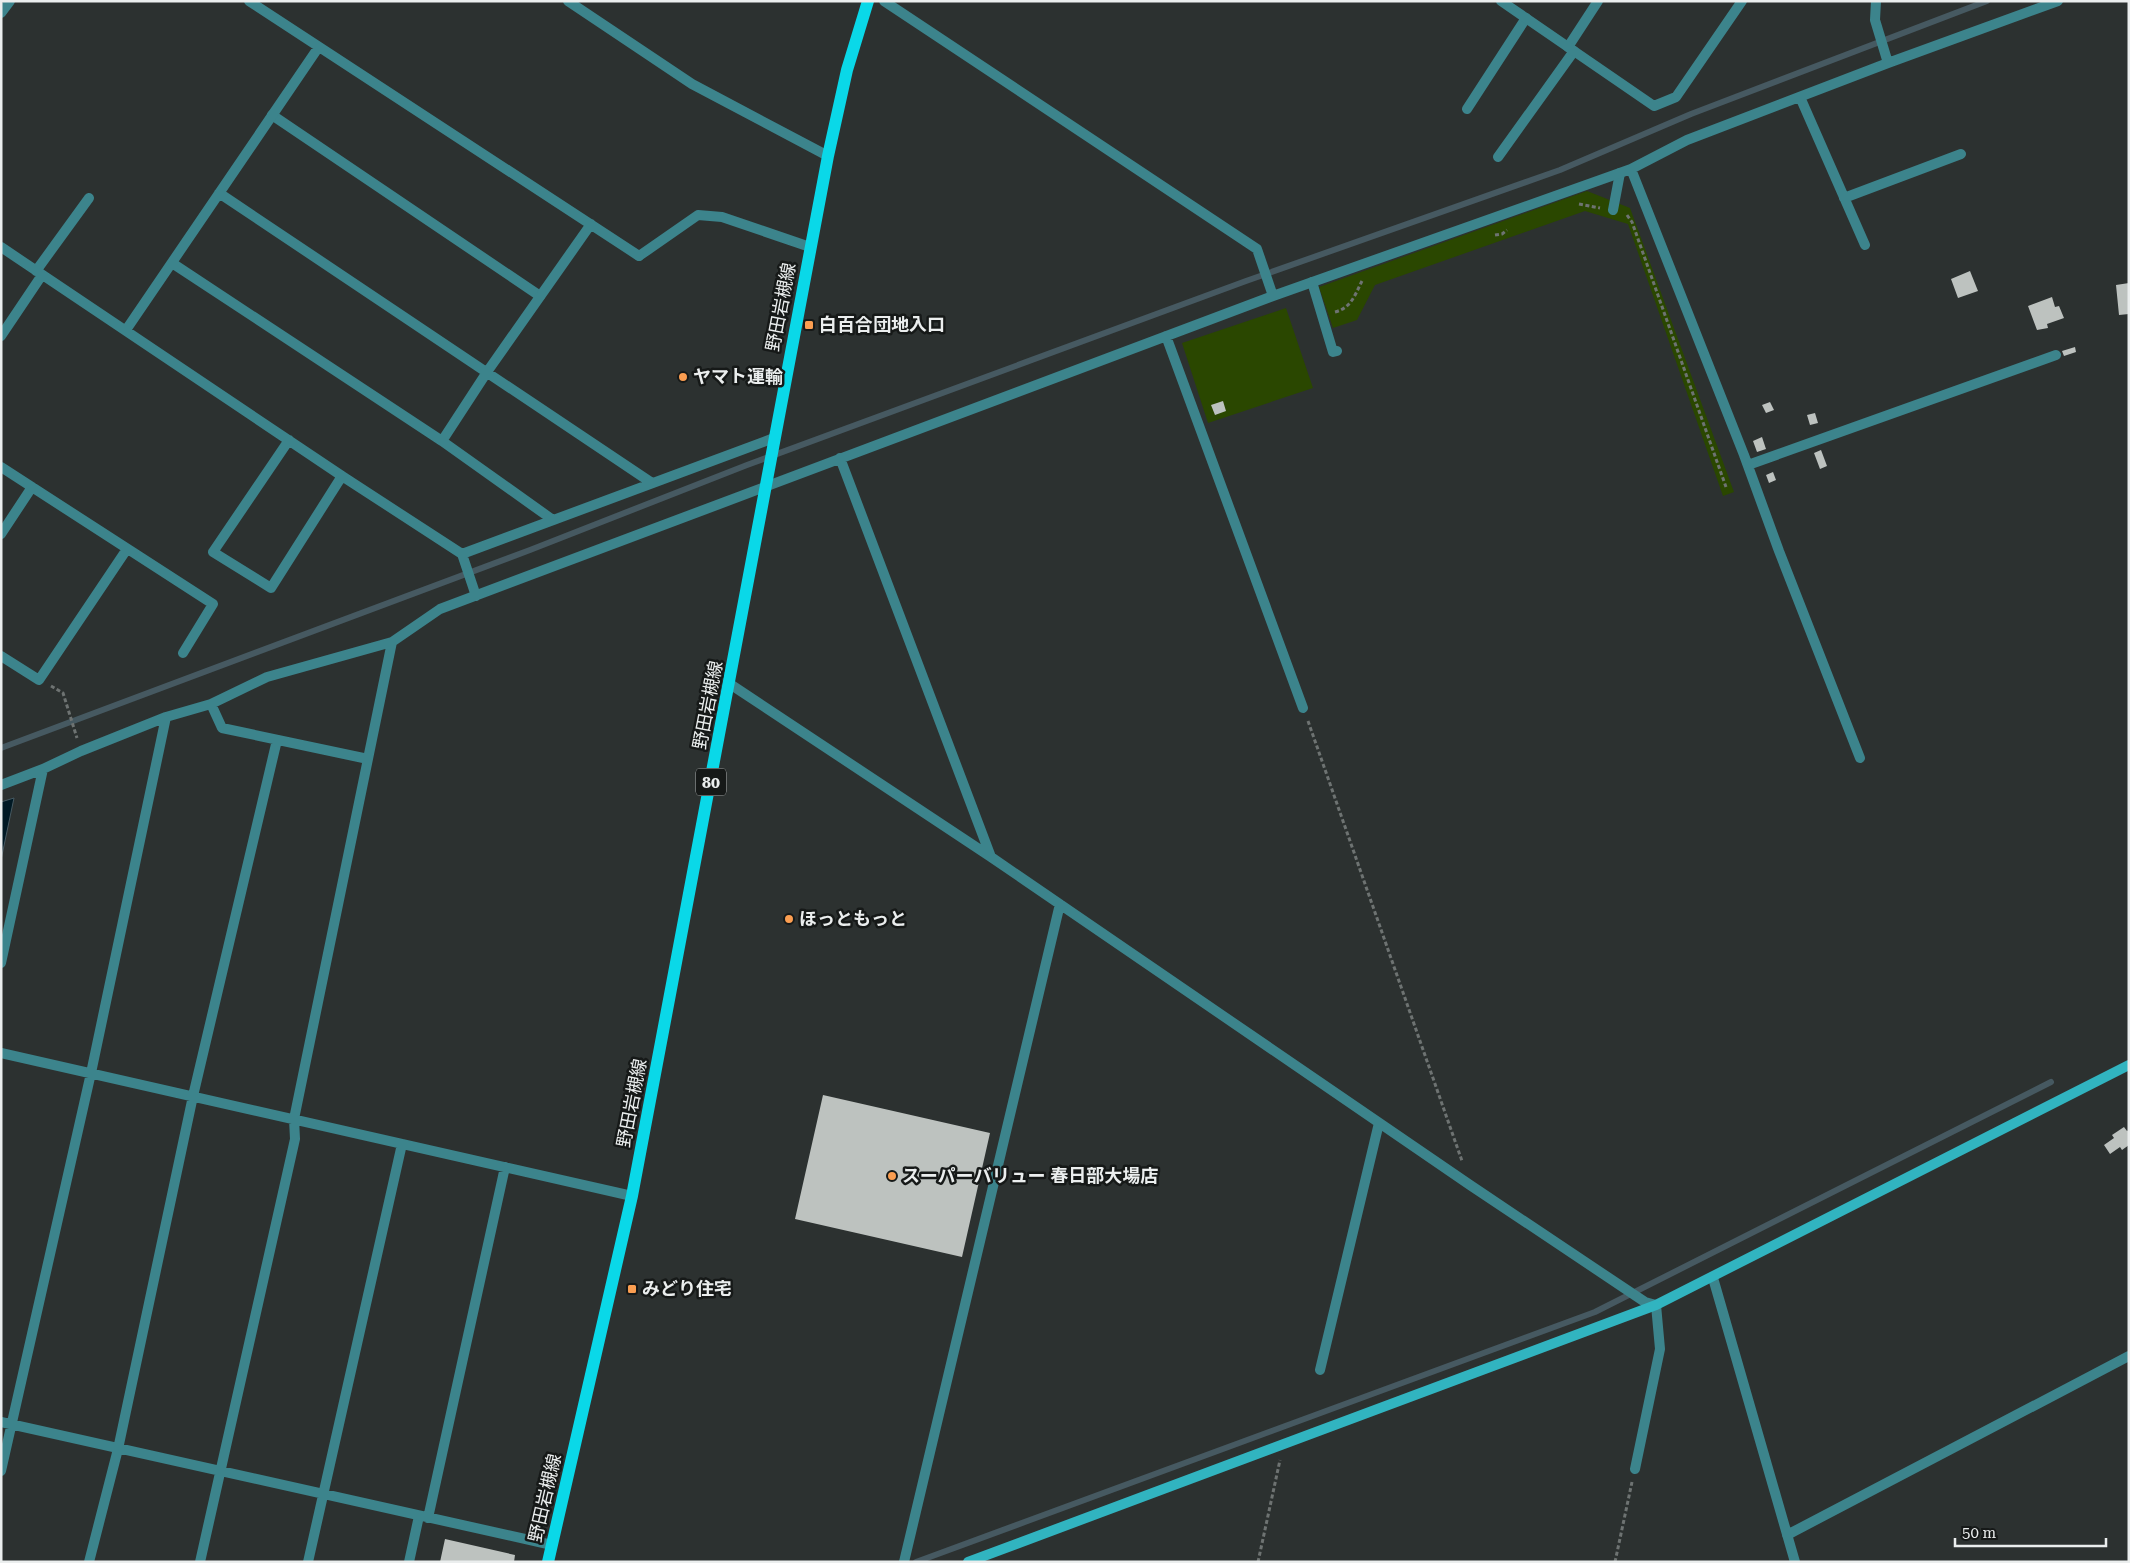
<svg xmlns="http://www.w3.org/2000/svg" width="2130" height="1563" font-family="'Roboto Serif','Noto Sans JP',serif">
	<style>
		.green { fill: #2a4700 }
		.water { fill: #001924; stroke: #465961 }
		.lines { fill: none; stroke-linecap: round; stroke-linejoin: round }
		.stream { stroke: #465961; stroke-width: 6 }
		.building { fill: #bdc2bf }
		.path { stroke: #6e7372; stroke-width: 3; stroke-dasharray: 4 2.5; stroke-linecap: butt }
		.lane { stroke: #3c848c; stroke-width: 10 }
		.street { stroke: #3c848c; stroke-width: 10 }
		.secondary { stroke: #31b4c0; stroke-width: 10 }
		.primary { stroke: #0ad8e8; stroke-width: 12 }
		.poi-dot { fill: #fb9e51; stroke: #161918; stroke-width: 2 }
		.labels { text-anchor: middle; stroke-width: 5; stroke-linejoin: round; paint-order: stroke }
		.shield { fill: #161918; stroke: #abaeae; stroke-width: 1 }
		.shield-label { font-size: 16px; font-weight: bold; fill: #ebeeee }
		.street-label { font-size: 18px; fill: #ebeeee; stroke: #161918 }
		.poi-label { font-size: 18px; font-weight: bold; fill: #ebeeee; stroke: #161918; text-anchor: start }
	</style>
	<rect width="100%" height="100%" fill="#2c3130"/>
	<path class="green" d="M1587,191L1630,208L1734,492L1723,496L1628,224L1585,211L1375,285L1357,320L1333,328L1319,287Z
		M1286,308L1313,388L1208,423L1182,343Z"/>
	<path class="water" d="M14,798L1,860V802Z"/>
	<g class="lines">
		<path class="stream" d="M1,748L530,550L747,465L1246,281L1560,170L1691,114L1987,1
			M916,1562L1595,1312L2051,1082"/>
	</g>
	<path class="building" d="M1970,271L1978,291L1958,298L1951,279Z
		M2129,283V314L2119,315L2116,285Z
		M2052,297L2055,307L2059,306L2064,318L2047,324L2048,328L2037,330L2028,306Z
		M2075,347L2076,352L2064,356L2062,351Z
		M1223,401L1226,411L1215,415L1211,405Z
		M1770,402L1774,410L1766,413L1762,405Z
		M1815,413L1818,423L1810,425L1807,415Z
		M1762,437L1766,449L1757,452L1753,441Z
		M1821,450L1827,466L1820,469L1814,453Z
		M1773,472L1776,480L1769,483L1766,475Z
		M823,1095L990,1133L962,1257L795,1219Z
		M2124,1127L2127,1131L2129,1130V1145L2122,1150L2120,1147L2110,1154L2104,1145L2114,1138L2112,1135Z
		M445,1539L515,1555L514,1562H440Z"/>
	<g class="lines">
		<path class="path" d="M1579,204L1600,208
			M1627,215L1632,222L1726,487
			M1495,235L1502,234L1507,230
			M1335,312C1351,308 1355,295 1362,281
			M51,686L63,693L77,738
			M1308,721L1462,1161
			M1258,1562L1280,1460
			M1615,1562L1632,1482"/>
		<path class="lane" d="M1568,47L1598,1
			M1467,109L1526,18
			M272,115L540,296
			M1498,157L1574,51
			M1613,210L1620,173
			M639,256L698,215L722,217L810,247
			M1312,282L1333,352L1337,351
			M409,1562L419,1516"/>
		<path class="street" d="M249,1L639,256
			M568,1L692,84L828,156
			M884,1L1257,249L1273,296
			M1501,1L1654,106L1676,97L1742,1
			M1876,1L1875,20L1888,63
			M1,13L10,1
			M1800,97L1865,245
			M1631,169L1744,455L1779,551L1860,758
			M219,193L652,483
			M1844,198L1961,154
			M1,247L342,476L271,588L213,552L289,440
			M172,263L442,441L553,520
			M36,271L89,198
			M126,330L318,48
			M1,336L42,275
			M1166,336L1303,708
			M442,441L487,372L591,224
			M840,458L991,857
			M1748,465L2056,355
			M1,467L213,604L183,653
			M342,476L462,554L476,596
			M1,534L32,487
			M462,554L774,438
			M1,656L39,680L127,549
			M730,684L991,857L1470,1185L1645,1302L1656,1305L1660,1349L1635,1469
			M211,704L222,728L368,759
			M1,785L43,769L81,751L166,717L211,704L267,677L392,642L440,609L1273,296L1631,169L1687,140L1888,63L2058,1
			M1,963L43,769
			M1,1053L632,1196
			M1713,1278L1795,1562
			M1320,1370L1379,1123
			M1,1422L552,1545
			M1,1471L91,1073L166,717
			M428,1518L505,1167
			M1787,1535L2129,1356
			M89,1562L118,1449L193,1096L277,740
			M200,1562L295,1139L294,1119L392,642
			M308,1562L402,1144
			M904,1562L1060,904"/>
		<path class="secondary" d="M968,1562L1656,1305L2129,1065"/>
		<path class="primary" d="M548,1562L632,1196L828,156L847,70L868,1"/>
	</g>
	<g class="poi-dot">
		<rect x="804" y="320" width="10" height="10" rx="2.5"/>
		<circle cx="683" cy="377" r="5"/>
		<circle cx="789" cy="919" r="5"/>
		<circle cx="892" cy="1176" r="5"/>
		<rect x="627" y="1284" width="10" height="10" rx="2.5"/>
	</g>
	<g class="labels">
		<rect class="shield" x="696" y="768.5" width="30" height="27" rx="4"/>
		<g class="shield-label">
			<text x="711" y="788">80</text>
		</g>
		<g class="street-label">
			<text transform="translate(781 307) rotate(-79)" y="6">野田岩槻線</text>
			<text transform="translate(708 705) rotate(-79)" y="6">野田岩槻線</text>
			<text transform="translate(632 1103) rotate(-79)" y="6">野田岩槻線</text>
			<text transform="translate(545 1498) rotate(-77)" y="6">野田岩槻線</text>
		</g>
		<g class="poi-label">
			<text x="819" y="331">白百合団地入口</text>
			<text x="693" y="383">ヤマト運輸</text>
			<text x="799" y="925">ほっともっと</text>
			<text x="902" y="1182">スーパーバリュー 春日部大場店</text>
			<text x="642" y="1295">みどり住宅</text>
		</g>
	</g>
	<rect width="2130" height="1563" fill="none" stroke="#ebeeee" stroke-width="5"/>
	<path d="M1955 1538v8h151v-8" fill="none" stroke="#ebeeee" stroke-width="2.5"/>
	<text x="1962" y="1538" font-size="15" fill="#ebeeee" stroke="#161918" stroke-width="4" paint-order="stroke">50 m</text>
</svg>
